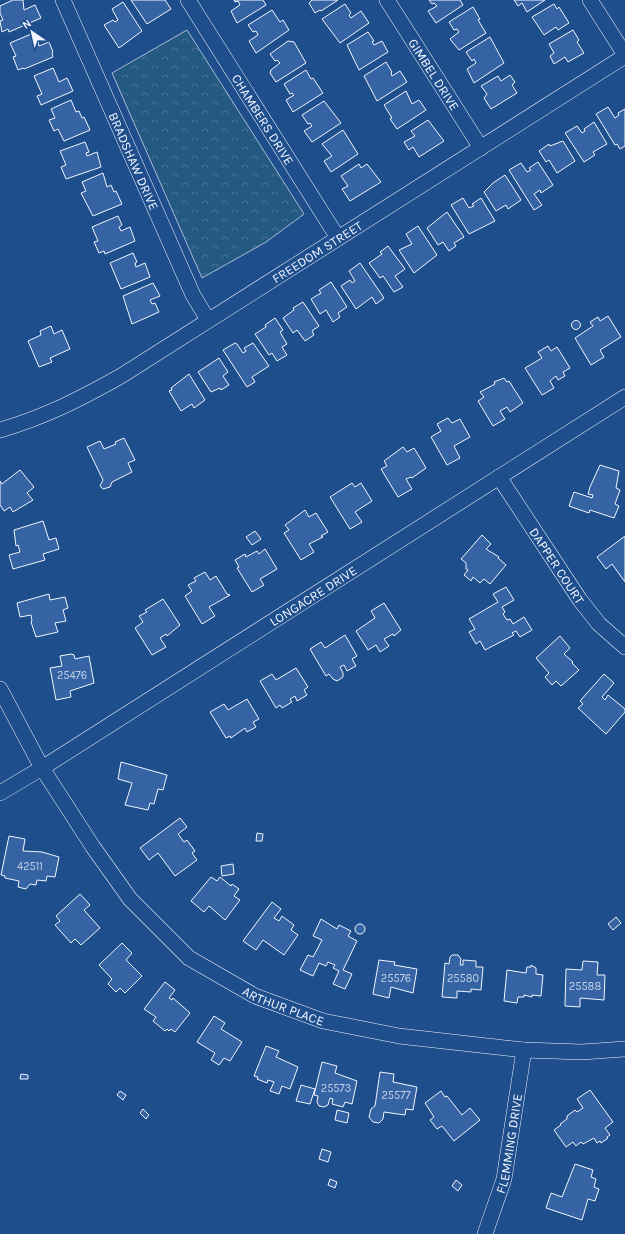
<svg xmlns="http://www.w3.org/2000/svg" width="625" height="1234" font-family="Karla,sans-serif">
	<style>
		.forest { fill: url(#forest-crowns); stroke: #a8bbd7 }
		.building { fill: #3563a3; stroke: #f2f6ff }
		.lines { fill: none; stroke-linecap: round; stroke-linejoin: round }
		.minor-casing { stroke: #f2f6ff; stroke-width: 16 }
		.minor { stroke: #1f4e8c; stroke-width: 15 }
		.labels { text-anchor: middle; stroke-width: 3; stroke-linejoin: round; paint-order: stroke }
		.number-label { font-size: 11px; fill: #c3d1e8 }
		.street-label { font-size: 13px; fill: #f2f6ff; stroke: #1f4e8c }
	</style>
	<defs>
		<pattern id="forest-crowns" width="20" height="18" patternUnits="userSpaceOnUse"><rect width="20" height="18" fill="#245a82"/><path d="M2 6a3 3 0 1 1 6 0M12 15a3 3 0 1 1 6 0" fill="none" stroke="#447295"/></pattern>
	</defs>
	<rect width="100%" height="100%" fill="#1f4e8c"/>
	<path class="forest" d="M187,30L304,214L266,242L202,278L112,73Z"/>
	<path class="building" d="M13,0H23L24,10L35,5L41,18L9,32L8,29L2,32L0,21L3,20L0,13V6Z
		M131,0H165L171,9L147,24Z
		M234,0H263L266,5L237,23L231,11L240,5L238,1L235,2Z
		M312,0H338L321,11L320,10L315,13L309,3Z
		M429,0H460L463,5L436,23L428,11L437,6L434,3L432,4Z
		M514,0H545L527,12L522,3L518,6Z
		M123,2L142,31L119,48L104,25L113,20L115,22L118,20L112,9Z
		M345,4L351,13L349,15L351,18L361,11L369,23L340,43L322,19Z
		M554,4L557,9L559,7L569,23L558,30L556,27L544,35L532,17Z
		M473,7L480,19L478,20L486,33L459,50L450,39L459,32L457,29L454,30L449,22Z
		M272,10L280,22L283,20L289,30L256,53L249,41L258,35L256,31L253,32L248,25Z
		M573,30L579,40L577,42L584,53L568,62L565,57L554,64L550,56L554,53L549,44Z
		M36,32L40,41L38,42L39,46L49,42L53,52L52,53L53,57L24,69L23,68L18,70L13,57L16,56L10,43Z
		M368,32L374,41L372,42L374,45L382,41L388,52L359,70L347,45Z
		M490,37L504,63L474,83L467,69L476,63L474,59L472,61L466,52Z
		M288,41L294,42L306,63L276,82L270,73L271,70L280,63L277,60L275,61L270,54Z
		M386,62L392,72L391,73L392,76L400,71L407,82L377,101L364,76Z
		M53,68L59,82L67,78L73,91L41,105L37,96L42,94L34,76Z
		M306,70L311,79L313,78L323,93L293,112L286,100L294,95L292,93L290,94L284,84Z
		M510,75L515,82L512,85L517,93L491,109L484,98L487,94L481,86L498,76L501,81Z
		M406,91L412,104L419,100L426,110L397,129L390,119L392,118L384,105Z
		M71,100L76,112L79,111L82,118L84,117L90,130L64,141L58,129L54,131L49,120L55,118L51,109Z
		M324,101L341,123L312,142L304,131L312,126L310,123L308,124L302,115Z
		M608,107L615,118L619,115L618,113L625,109V146L620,149L617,144L615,145L596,114Z
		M428,120L444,141L419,157L413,147L409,150L404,142L415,136L411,131Z
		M594,122L607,144L593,152L595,155L584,162L565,133L577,126L582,133L585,131L584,129Z
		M343,130L358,154L331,172L324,161L332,156L322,144Z
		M563,141L575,161L557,173L549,160L546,162L539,151L549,144L550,146Z
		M85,142L89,152L86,153L87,156L97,152L101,167L66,179L61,167L66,165L60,151Z
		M538,162L553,185L541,193L540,190L534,194L542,205L534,210L509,170L521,163L527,172L531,170L529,168Z
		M359,164L361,168L367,164L381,182L350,201L342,189L348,186L341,176Z
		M103,173L107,187L111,185L114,192L116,191L122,204L93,216L81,193L86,191L82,182Z
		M505,175L521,200L508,209L506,205L496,211L484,192L493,183Z
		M463,198L469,208L474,206L472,204L481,198L495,221L469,234L451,205Z
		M447,212L464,237L454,243L456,246L449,251L443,242L438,245L427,228Z
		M118,216L122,225L119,227L121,231L130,227L135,241L105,254L104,251L99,253L94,242L98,241L92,227Z
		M418,226L437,255L414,273L399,250L412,244L406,234Z
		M388,246L405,269L395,276L403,287L394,292L383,276L380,278L369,263L382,254L380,252Z
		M133,253L137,262L135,263L136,267L145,263L150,277L121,289L110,263Z
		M360,263L384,298L376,304L372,297L356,309L341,286L350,280L352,283L355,281L349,271Z
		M331,282L347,307L338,313L340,317L333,322L326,310L320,314L311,299L321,293L319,290Z
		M153,283L160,296L150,300L152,304L155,303L159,312L132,324L123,296Z
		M303,302L319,326L312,331L314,335L305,341L297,330L293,333L283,318L294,310L293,308Z
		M608,316L621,337L600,350L604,357L591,365L575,338L593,326L590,322L598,317L600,321Z
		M275,318L283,330L280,332L287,344L282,347L287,355L277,361L272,353L269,355L255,334L266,327L265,325Z
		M571.5 325a4.5 4.5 0 1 1 9 0a4.5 4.5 0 1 1-9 0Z
		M51,326L54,334L62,330L70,349L50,358L52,362L39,367L28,341L41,335L40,331Z
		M235,343L237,344L243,353L246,351L244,348L253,343L269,366L252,377L255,382L247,387L223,350Z
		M548,346L551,351L557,347L570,368L563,372L565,376L558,380L556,376L550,381L554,388L542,395L525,368L542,358L538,352Z
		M219,358L228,372L223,376L229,385L221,390L220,388L211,392L198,372Z
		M189,374L205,400L194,408L192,404L181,411L169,391L172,390L171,388Z
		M504,378L507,382L509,381L523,403L510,412L507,407L500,411L505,419L493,426L478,401L484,397L480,392L495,384L494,382Z
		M448,418L452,423L460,419L470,437L454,446L460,458L447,465L431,437L441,431L437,424Z
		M124,438L135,460L128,463L132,472L112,482L110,487L103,489L100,486L103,480L87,447L100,441L104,449L116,444L115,442Z
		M403,447L407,452L414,448L426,468L412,478L411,477L406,479L412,489L398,497L381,469L387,466L384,461Z
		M600,465L619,471L616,488L620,490L615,504L619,506L614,518L590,510L589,513L569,506L574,492L592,498L593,495L588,494L590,487Z
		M20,470L34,487L27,493L33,500L13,512L10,507L4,511L0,505V481L2,484Z
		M352,483L355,487L361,483L372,501L355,512L362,522L350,529L330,497Z
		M305,510L309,517L316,513L328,532L321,536L323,537L309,544L314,552L301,560L284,533L289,530L285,525Z
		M43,521L49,540L56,538L59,549L43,554L45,560L13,569L9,555L20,552L18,545L16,546L14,530Z
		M255,531L261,539L252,545L246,537Z
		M482,535L491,544L486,549L499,557L498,558L506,565L490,584L484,579L480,583L473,577L471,581L464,575L468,570L466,569V563L461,559Z
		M625,536V582L612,564L606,569L597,557Z
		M265,549L277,569L260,579L264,585L252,592L237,568L239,567L235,560L245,554L246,557L257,551L259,554Z
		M205,572L210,580L216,576L227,594L230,595L209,607L215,616L202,624L185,596L192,591L188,585L196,581L194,578Z
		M506,587L514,600L502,607L505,612L503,614L507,620L510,619L513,624L524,617L532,630L520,637L516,631L512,633L514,635L485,650L480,641L476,644L469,632L475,629L469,619L498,602L493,594Z
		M49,594L50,600L65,597L68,608L63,610L66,621L55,623L58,632L36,637L31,622L32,621L31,615L20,617L17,603Z
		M163,599L180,625L167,636L166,634L160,638L166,647L152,655L135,628L143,622L139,616L147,612L145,610Z
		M384,603L401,630L394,636L393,634L384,639L389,646L380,652L376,645L368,650L356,631L375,618L371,611Z
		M345,635L357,656L352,659L356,666L347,671L344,665L340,667L343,673V677L337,681L333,679L329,674L326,676L310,649L321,642L325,648Z
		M560,636L570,648L564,654L573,662L572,663L579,670L561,686L556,681L552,685L545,677L549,673L536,658Z
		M71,654L74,655L75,659L89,656L94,683L70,691L71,697L56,700L50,668L62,666L60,656Z
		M296,668L308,687L304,690L307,695L297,701L295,696L290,699L292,702L282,708L280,705L276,708L260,681L272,674L276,680Z
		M604,674L614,683L602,697L605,700L608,695L625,709V712L606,734L578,708L583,704L580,701Z
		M247,699L259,719L253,722L256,727L247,732L245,728L231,738L230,736L226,738L210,712L224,704L228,710Z
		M121,762L167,775L163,790L158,789L154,804L150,803L148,810L125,805L132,783L118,779Z
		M180,818L187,827L178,834L184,842L187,840L195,851L192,853L197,860L175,876L158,853L149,860L140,848Z
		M257,833L263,834L262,841H256Z
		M9,836L25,839L23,851L42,852L59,857L55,877L47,876L46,881L37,880L36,885L30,884L26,889L18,887L19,881L5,878V876L1,875Z
		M233,864L234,874L222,876L221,866Z
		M211,877L217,881L220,877L231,886L232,884L239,889L234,896L240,900L225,920L209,906L204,912L191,901Z
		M80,894L90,905L84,910L100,928L81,945L75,939L71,943L55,925L60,921L56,916Z
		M272,902L281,909L274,918L279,921L282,916L294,925L291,930L298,935L284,955L263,940L256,950L243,941Z
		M616,917L621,923L613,930L608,924Z
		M321,919L337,929L339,925L351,931L348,936L357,941L343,970L352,974L345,989L333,984L339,971L333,968L335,965L328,962L326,966L319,963L313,976L300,970L308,955L313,957L322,940L313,936Z
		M355 929a5 5 0 1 1 10 0a5 5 0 1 1-10 0Z
		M122,943L132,953L126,960L142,976L125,993L120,988L116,992L108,984L112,979L99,965Z
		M452,955H458L461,959L460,965H463V960L476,961V967H483L481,990L471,989V992L457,991V998L442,997L445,963L449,964L450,957Z
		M379,960L395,962L394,965L417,969L413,993L391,987L389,998L373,994Z
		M583,961L598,962L597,975H605L604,1000L580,998V1007L565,1006L566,969L582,970Z
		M531,965L536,968V974L543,975L541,996L532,995V997L524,995V997H518L517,1003L504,1001L507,970L526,973L527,967H531Z
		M165,982L175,990L169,998L172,1000L173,998L190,1013L175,1032L171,1029L169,1031L167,1029L165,1031L153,1021L156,1017L144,1009Z
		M214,1016L225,1023L221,1029L242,1042L230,1061L224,1058L219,1065L211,1060L215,1053L197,1042Z
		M266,1046L279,1051L276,1057L298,1067L290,1089L282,1086L279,1094L270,1091L274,1082L268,1080L267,1083L257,1079L258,1077L254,1076Z
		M322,1062L337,1066L335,1073L357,1081L352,1104L345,1102L343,1107L332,1104L333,1099L330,1098L328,1105L324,1107L319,1106L317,1102L318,1096L314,1095Z
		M380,1072L394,1074L393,1082L417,1087L413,1110L406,1109L405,1115L384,1112L383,1119L379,1123L373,1122L369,1117L371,1109L375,1106Z
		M21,1074L28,1075V1079H20Z
		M301,1085L315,1089L310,1104L296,1101Z
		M590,1090L613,1122L605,1128L610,1135L607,1137L608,1138L601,1143L600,1141L597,1143L594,1138L583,1144L581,1142L576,1146L573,1142L566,1147L554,1130L561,1125L560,1124L567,1119V1116L575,1110L577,1112L583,1108L577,1099Z
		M120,1091L126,1095L123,1100L117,1095Z
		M441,1091L445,1097L447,1096L462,1115L470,1108L480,1120L454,1141L442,1126L437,1129L430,1120L434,1117L425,1103Z
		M143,1109L149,1115L146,1119L140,1113Z
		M337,1110L349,1113L347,1123L335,1120Z
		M322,1149L331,1152L328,1162L319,1159Z
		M575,1164L593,1170L591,1177L596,1179L594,1187L599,1189L595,1201L588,1199L582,1220L546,1208L551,1193L562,1197Z
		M330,1179L337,1182L335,1188L328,1185Z
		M456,1180L462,1185L458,1191L452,1186Z"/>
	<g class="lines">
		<g class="minor-casing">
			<g id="minor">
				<path id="s1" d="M63,0L193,295L208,320"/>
				<path id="s2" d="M188,0L338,238"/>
				<path id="s3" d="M387,0L481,148"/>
				<path d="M590,0L625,55"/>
				<path id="s4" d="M0,430C45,417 80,399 121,376L625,56"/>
				<path id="s5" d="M499,477L580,600L599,624L625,647"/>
				<path id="s6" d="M0,689L42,768L93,847L130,899L189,958L255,996L323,1021L399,1036L524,1050L582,1052L625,1049"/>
				<path id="s7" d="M0,793L42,768L625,397"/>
				<path id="s8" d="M485,1234L504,1179L524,1050"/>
			</g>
		</g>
		<use href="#minor" class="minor"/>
	</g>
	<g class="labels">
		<g class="number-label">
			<text x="72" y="679">25476</text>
			<text x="30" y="870">42511</text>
			<text x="396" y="982">25576</text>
			<text x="463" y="982">25580</text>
			<text x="585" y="990">25588</text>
			<text x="336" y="1092">25573</text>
			<text x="396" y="1099">25577</text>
		</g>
		<g class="street-label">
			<text dy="5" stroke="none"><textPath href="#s3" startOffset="88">GIMBEL DRIVE</textPath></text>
			<text dy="5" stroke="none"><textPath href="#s2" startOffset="141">CHAMBERS DRIVE</textPath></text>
			<text dy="5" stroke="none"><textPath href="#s1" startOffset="176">BRADSHAW DRIVE</textPath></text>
			<text dy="5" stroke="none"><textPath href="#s4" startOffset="365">FREEDOM STREET</textPath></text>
			<text dy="5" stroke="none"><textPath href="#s5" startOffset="106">DAPPER COURT</textPath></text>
			<text dy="5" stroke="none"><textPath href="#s7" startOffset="370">LONGACRE DRIVE</textPath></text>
			<text dy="5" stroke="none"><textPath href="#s6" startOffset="437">ARTHUR PLACE</textPath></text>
			<text dy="5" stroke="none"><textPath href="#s8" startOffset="94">FLEMMING DRIVE</textPath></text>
		</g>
	</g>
	<g transform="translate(32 32) rotate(326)" stroke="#1f4e8c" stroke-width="3" paint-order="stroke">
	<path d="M0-3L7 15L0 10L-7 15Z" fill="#f2f6ff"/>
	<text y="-6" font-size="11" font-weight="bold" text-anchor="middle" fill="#f2f6ff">N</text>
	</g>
</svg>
